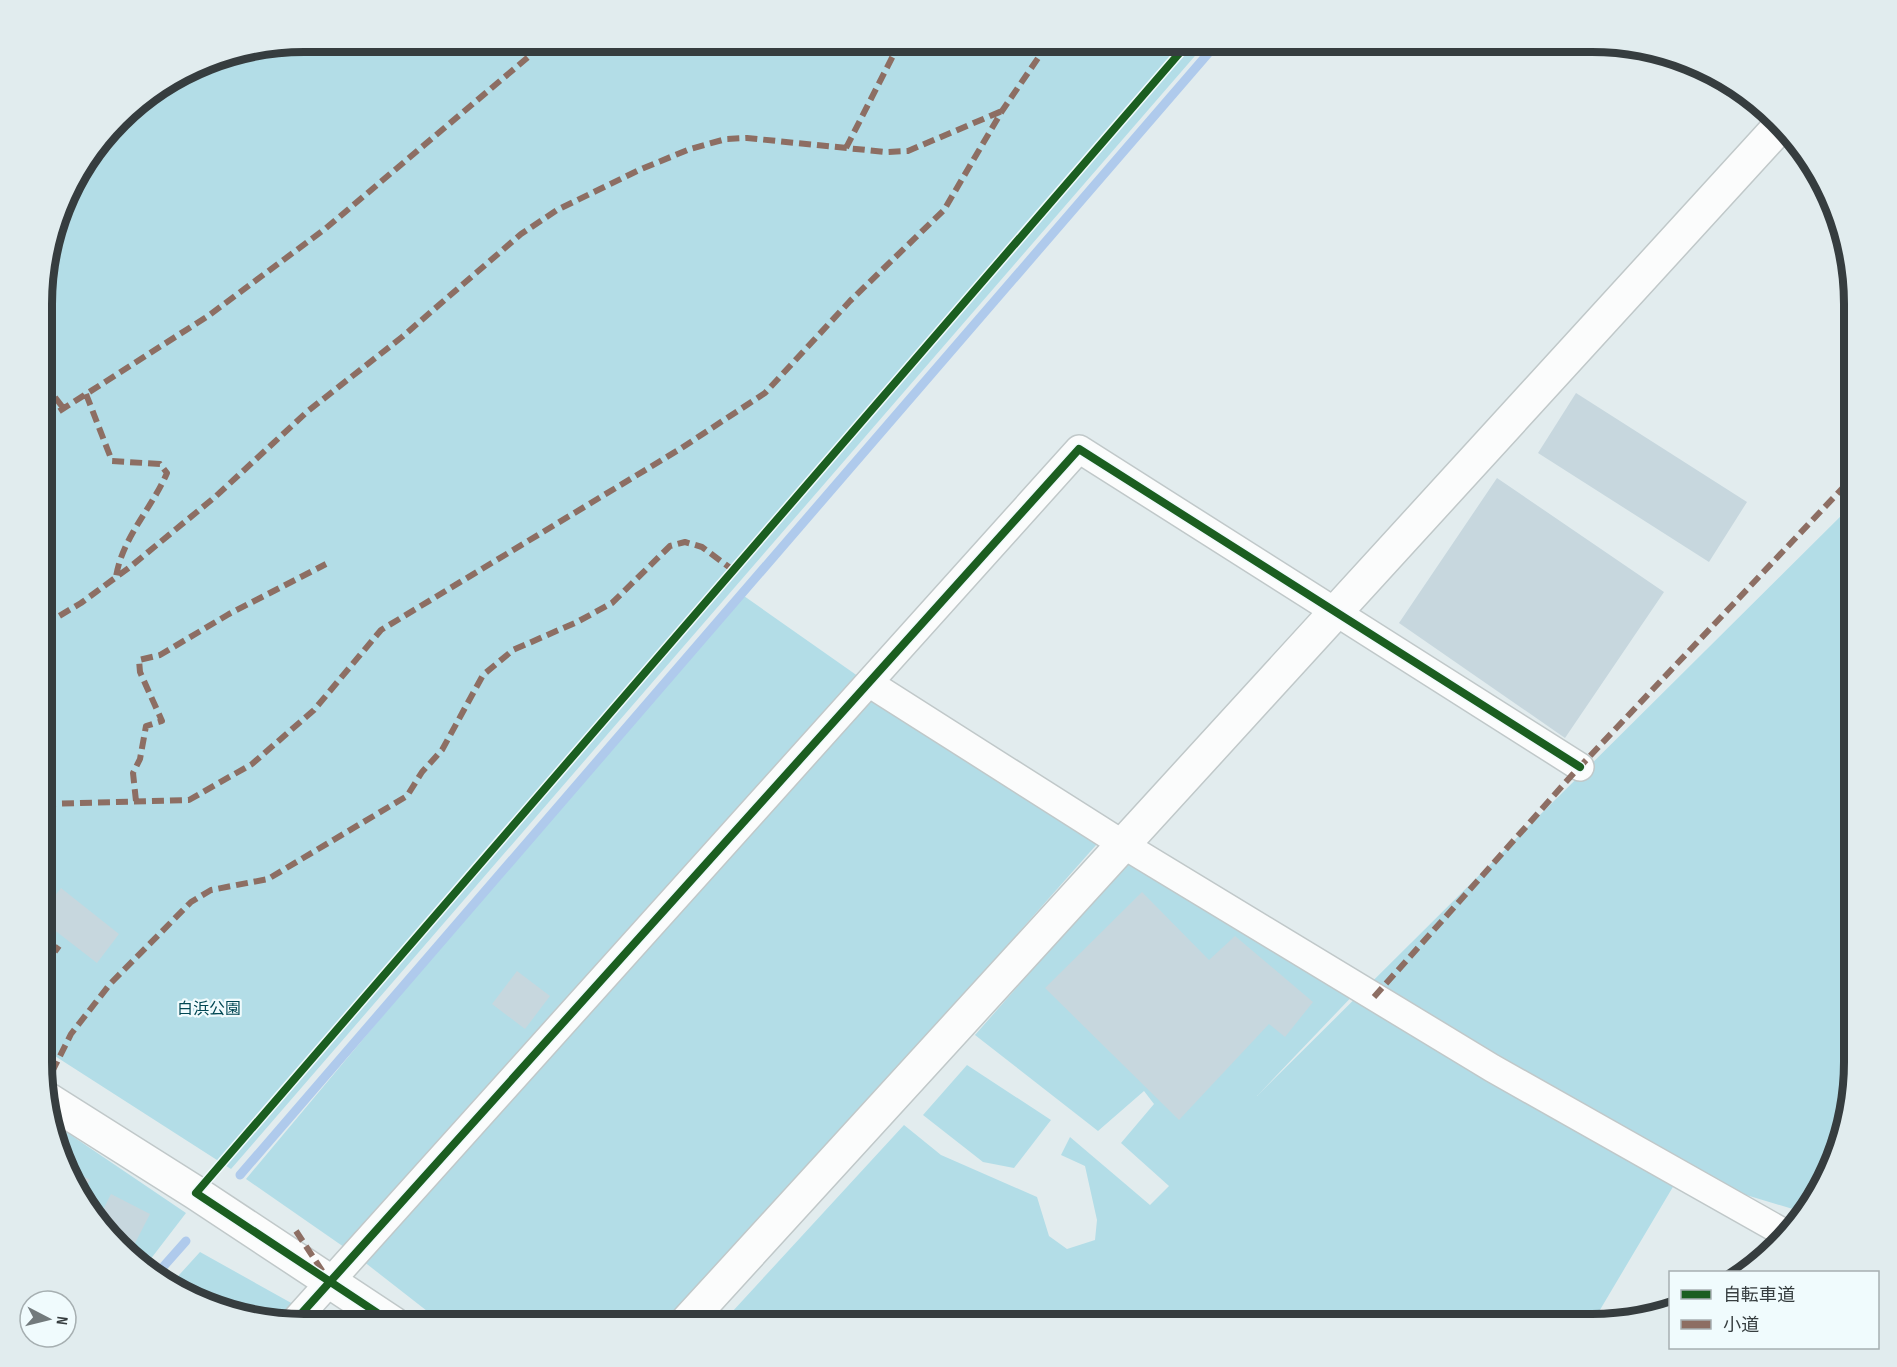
<svg xmlns="http://www.w3.org/2000/svg" width="1897" height="1367" font-family="'Sofia Sans Condensed','Noto Sans JP',sans-serif">
	<style>
		.green { fill: #b3dde7 }
		.lines { fill: none; stroke-linecap: round; stroke-linejoin: round }
		.stream { stroke: #afcaec; stroke-width: 9 }
		.building { fill: #c7d7de }
		.street-casing { stroke: #c0c8c9; stroke-width: 30 }
		.secondary-casing { stroke: #c0c8c9; stroke-width: 36 }
		.street { stroke: #fbfcfc; stroke-width: 27 }
		.secondary { stroke: #fbfcfc; stroke-width: 33 }
		.quiet { stroke: #8d6e63; stroke-width: 6; stroke-dasharray: 12 6; stroke-linecap: butt }
		.cycleway-casing { stroke: #f0fbfd; stroke-width: 11 }
		.cycleway { stroke: #1b5e20; stroke-width: 8 }
		.labels { text-anchor: middle; stroke-width: 4.5; stroke-linejoin: round; paint-order: stroke }
		.park-label { font-size: 16px; fill: #014753; stroke: #f0fbfd }
		.rim { fill: none; stroke: #363d3f; stroke-width: 8 }
	</style>
	<rect width="100%" height="100%" fill="#e2ecee"/>
	<path class="green" d="M305,42H1207L231,1169L44,1049V271L69,188L131,107L205,62Z
		M1854,503V1079L1835,1162L1806,1213L1680,1175L1591,1325H720L904,1125L941,1155L1037,1197L1049,1236L1067,1249L1095,1240L1097,1220L1085,1166L1061,1155L1070,1137L1150,1205L1169,1186L1121,1143L1154,1104L1144,1091L1098,1131L975,1035L1132,856L1360,988L1257,1096Z
		M744,596L1097,844L671,1325H445L354,1254L246,1179L616,737Z
		M967,1065L1051,1120L1014,1168L983,1162L923,1115Z
		M53,1123L186,1213L143,1269L77,1193Z
		M200,1252L329,1324H288L205,1305L170,1285Z"/>
	<g class="lines">
		<path class="stream" d="M240,1175L1218,42
			M155,1276L186,1241"/>
	</g>
	<path class="building" d="M1576,393L1747,502L1709,562L1538,453Z
		M1497,478L1664,592L1565,738L1399,623Z
		M61,888L119,934L97,963L44,922V910Z
		M1142,892L1209,960L1235,936L1313,1002L1285,1037L1269,1024L1179,1120L1045,988Z
		M517,971L550,996L525,1029L492,1004Z
		M68,1168L90,1180L80,1197L77,1193Z
		M111,1194L150,1214L130,1253L99,1218Z"/>
	<g class="lines">
		<g class="street-casing">
			<path id="street" d="M869,683L1124,845L1492,1068L1786,1234
				M292,1324L1079,449L1580,767"/>
		</g>
		<g class="secondary-casing">
			<path id="secondary" d="M44,1097L196,1193L394,1324
				M684,1325L1778,128"/>
		</g>
		<use href="#street" class="street"/>
		<use href="#secondary" class="secondary"/>
		<path class="quiet" d="M846,148L900,42
			M44,383L64,409
			M86,394L112,461L160,464L167,473C152,508 122,538 116,577
			M44,421L208,316L325,229L546,42
			M44,625L81,603L130,567L215,497L308,411L402,337L521,234L557,210L639,170L690,149L726,139L747,138L886,152L908,151L1002,111
			M136,801L133,773L140,759L146,726L162,721L140,672L139,660L160,655L229,614L326,564
			M44,804L189,800L252,764L314,710L381,630L680,449L765,393L850,301L944,210L1002,111L1049,42
			M44,966L59,946
			M1374,997L1573,774L1854,476
			M52,1072L71,1034L110,984L191,902L211,890L268,879L407,796L422,772L442,750L483,675L513,650L577,622L612,603L670,546L685,542L702,547L733,570
			M296,1231L323,1272"/>
		<g class="cycleway-casing">
			<path id="cycleway" d="M292,1324L1079,449L1580,767
				M394,1324L196,1193L1189,42"/>
		</g>
		<use href="#cycleway" class="cycleway"/>
	</g>
	<g class="labels">
		<g class="park-label">
			<text x="209" y="1014">白浜公園</text>
		</g>
	</g>
	<path d="M0 0H1897V1367H0ZM304 52H1592A252 252 0 0 1 1844 304V1062A252 252 0 0 1 1592 1314H304A252 252 0 0 1 52 1062V304A252 252 0 0 1 304 52Z" fill="#e1ecee" fill-rule="evenodd"/>
	<path class="rim" d="M304 52H1592A252 252 0 0 1 1844 304V1062A252 252 0 0 1 1592 1314H304A252 252 0 0 1 52 1062V304A252 252 0 0 1 304 52Z"/>
	<rect x="1669" y="1271" width="210" height="78" fill="#f0fbfd" stroke="#a6afb1" stroke-width="1.5"/>
	<rect x="1681" y="1290" width="30" height="9" fill="#1b5e20" stroke="#a6afb1" stroke-width="1.5"/>
	<text x="1723" y="1301" font-size="18" fill="#363d3f">自転車道</text>
	<rect x="1681" y="1320" width="30" height="9" fill="#8d6e63" stroke="#a6afb1" stroke-width="1.5"/>
	<text x="1723" y="1331" font-size="18" fill="#363d3f">小道</text>
	<g transform="translate(48 1319) rotate(97)"><circle r="28" fill="#f0fbfd" stroke="#a6afb1" stroke-width="1.5"/>
	<path d="M0-4.5L10 22L0 15L-10 22Z" fill="#727a7c"/>
	<text y="-9" font-size="16" font-weight="bold" text-anchor="middle" fill="#363d3f">N</text>
	</g>
</svg>
